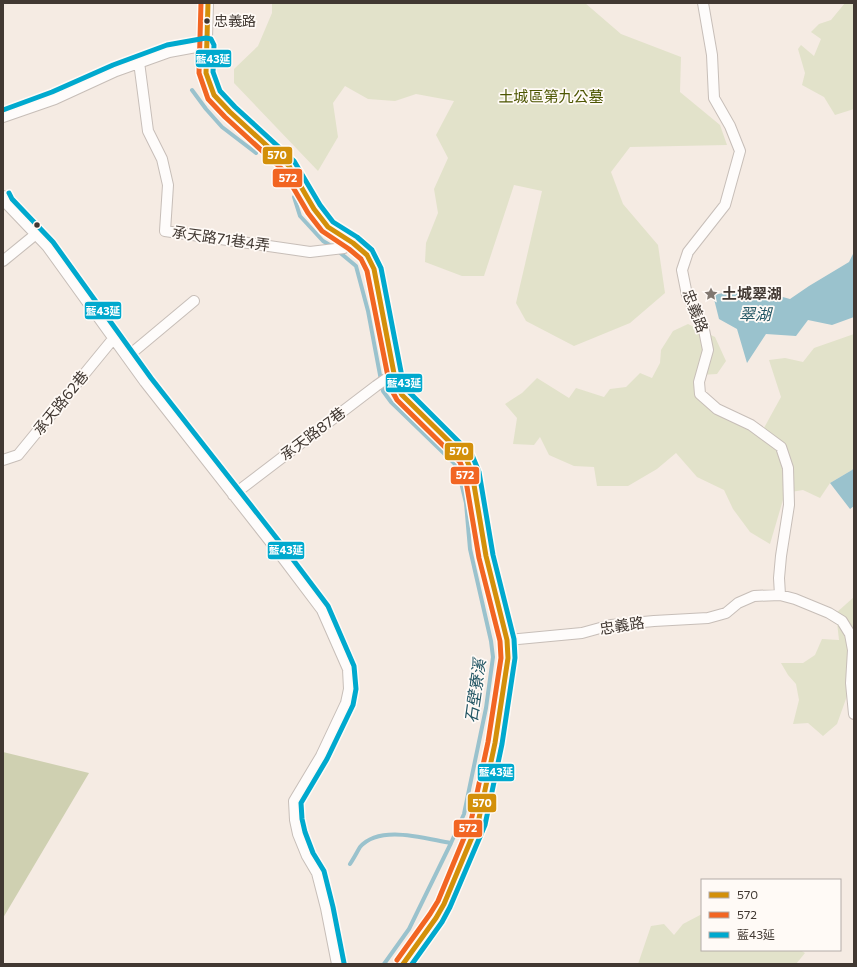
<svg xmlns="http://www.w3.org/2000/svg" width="857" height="967" font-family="Commissioner,'Noto Sans TC',sans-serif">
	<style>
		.green { fill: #e2e2ca }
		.forest { fill: #cfd0b1 }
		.water { fill: #9ac2cd }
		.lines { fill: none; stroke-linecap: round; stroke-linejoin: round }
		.stream { stroke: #9ac2cd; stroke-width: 4 }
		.minor-casing { stroke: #c7beb8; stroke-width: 12 }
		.minor { stroke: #fefcfb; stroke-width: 10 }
		.bus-1-casing { stroke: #fffaf6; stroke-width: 8 }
		.bus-2-casing { stroke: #fffaf6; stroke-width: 8 }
		.bus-3-casing { stroke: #fffaf6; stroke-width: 8 }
		.bus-1 { stroke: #d3900a; stroke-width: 5 }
		.bus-2 { stroke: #f26522; stroke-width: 5 }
		.bus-3 { stroke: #00a9ce; stroke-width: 5 }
		.bus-dot { fill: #413832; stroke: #fffaf6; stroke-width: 1.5 }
		.labels { text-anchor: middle; stroke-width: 3.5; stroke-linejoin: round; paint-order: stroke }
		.bus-label { font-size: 14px; fill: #413832; stroke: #fffaf6; text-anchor: start }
		.park-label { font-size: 15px; fill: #4d5602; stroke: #fffaf6 }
		.street-label { font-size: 15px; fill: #413832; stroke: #fffaf6 }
		.poi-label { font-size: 15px; font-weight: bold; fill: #413832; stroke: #fffaf6; text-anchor: start }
		.water-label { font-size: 16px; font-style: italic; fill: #225563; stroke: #fffaf6 }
		.line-badge { stroke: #fffaf6; stroke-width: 1.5 }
		.badge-label { font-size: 11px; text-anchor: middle; font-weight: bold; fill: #fff }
	</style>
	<rect width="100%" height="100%" fill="#f5ebe3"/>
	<path class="green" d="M272,3H585L621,34L681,57L680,92L720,125L727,145L630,147L611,172L623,204L658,245L665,293L630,323L574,346L526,321L516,303L542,191L514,185L484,276H462L425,262L426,243L438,213L434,189L448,158L436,135L454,101L416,94L395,101L368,99L345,86L333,103L338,137L318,171L234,83V69L258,46L272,13Z
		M845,3H854V109L835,115L824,97L802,85L805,73L798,49L801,45L814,56L821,39L811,32L819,24L831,20Z
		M688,324L715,337L726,361L717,374L700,375L698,392L760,435L781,397L769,360L785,358L803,362L814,348L854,334V468L852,470L830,483L820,498L803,490L785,493L770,544L750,532L733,509L724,490L697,477L676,453L657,469L628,486H597L594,467L574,466L549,455L540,437L534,445L513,444L517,418L505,404L522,393L537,378L569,398L576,388L604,397L610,389L626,387L640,373L652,378L660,363L661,350L673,331Z
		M854,597V669L852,671L847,696L837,724L823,736L808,723L793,724L799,700L796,684L788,675L781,663H803L815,655L822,639L839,640L836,613Z
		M702,914V950H800L805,953L796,964H638L651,926L664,924L674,935L683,924Z"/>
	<path class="forest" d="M3,752L89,773L3,918Z"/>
	<path class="water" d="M854,252V317L832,325L808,320L796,336L766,334L747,363L737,329L719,319L713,295L750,288L790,299L809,286L849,262Z
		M854,468V506L850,509L830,483L852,470Z"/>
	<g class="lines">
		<path class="stream" d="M192,90L206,109L222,127L256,153
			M294,197L300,216L323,241L333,247
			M338,251L356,266L368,311L383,391L391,402L454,463L459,474L466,503L470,549L491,641L493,657L486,708L464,814L451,843L409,929L384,964
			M350,864C354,858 357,852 360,847C380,824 426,839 451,843"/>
		<g class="minor-casing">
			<path id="minor" d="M208,3L206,73L214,95L230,112L289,166L314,209L328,227L353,243L367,255L374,269L396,384L402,395L466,458L472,473L486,556L507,640L508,658L495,743L478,823L444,904L436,918L403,964
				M703,3L712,55L714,98L730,126L740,151L725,205L688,252L682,270L687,295L703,325L708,350L699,382L700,394L717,409L751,425L781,447L788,468L789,505L781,556L779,578L780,595
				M139,62L148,131L162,159L168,185L165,231L310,252L344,248L353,243
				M3,117L55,99L116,71L169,52L207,45
				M3,196L6,203L47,246L145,382L276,549L322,610L348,669L349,689L346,703L321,756L294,801L295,820L298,834L307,856L317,873L326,908L337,964
				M3,261L36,234
				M127,357L194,301
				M3,460L18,455L113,339
				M233,495L376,386L386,379L395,377
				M507,640L582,633L611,625L654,621L708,618L726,613L738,603L754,596L780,595L795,599L829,613L842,621L850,634L853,650L851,683L854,714"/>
		</g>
		<use href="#minor" class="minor"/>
		<g class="bus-1-casing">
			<path id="bus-1" d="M208,3L206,73L214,95L230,112L289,166L314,209L328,227L353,243L367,255L374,269L396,384L402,395L466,458L472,473L486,556L507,640L508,658L495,743L478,823L444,904L436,918L403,964"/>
		</g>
		<g class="bus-2-casing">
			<path id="bus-2" d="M201,3L199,73L208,99L225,117L283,170L308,213L322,231L349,249L361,259L367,271L390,387L397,400L460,462L465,475L479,558L500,641L501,658L488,742L471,821L438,901L430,914L397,960"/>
		</g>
		<g class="bus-3-casing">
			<path id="bus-3" d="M3,110L52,92L113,65L167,45L206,38L211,39L214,45L213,72L220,91L235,107L294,161L320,205L333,222L357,237L372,250L381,268L403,382L408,391L472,455L479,472L493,555L514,639L515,658L502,744L485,825L450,907L442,922L412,964
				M9,193L12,199L53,242L151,378L282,545L328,606L354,666L356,689L353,705L327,759L301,803L302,819L305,832L313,853L324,871L333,907L344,963"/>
		</g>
		<use href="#bus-1" class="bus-1"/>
		<use href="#bus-2" class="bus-2"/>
		<use href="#bus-3" class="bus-3"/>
	</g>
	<defs>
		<g id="sight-bare" transform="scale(1.08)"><path d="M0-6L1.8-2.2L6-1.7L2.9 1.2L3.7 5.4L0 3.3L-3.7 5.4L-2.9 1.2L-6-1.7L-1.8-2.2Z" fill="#807770" stroke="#fffaf6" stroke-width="2.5" paint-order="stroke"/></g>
	</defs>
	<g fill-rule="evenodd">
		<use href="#sight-bare" x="711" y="294"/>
	</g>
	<g class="bus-dot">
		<circle cx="207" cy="21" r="3.5"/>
		<circle cx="37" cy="225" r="3.5"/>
	</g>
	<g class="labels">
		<g class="bus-label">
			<text x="214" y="26">忠義路</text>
		</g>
		<g class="park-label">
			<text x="551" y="102">土城區第九公墓</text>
		</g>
		<g class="street-label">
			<text transform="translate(221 239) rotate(8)" y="5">承天路71巷4弄</text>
			<text transform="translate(695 311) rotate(69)" y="5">忠義路</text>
			<text transform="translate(61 403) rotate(-51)" y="5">承天路62巷</text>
			<text transform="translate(313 434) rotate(-37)" y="5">承天路87巷</text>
			<text transform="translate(622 626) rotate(-9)" y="5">忠義路</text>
		</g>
		<g class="poi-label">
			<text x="722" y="299">土城翠湖</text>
		</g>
		<g class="water-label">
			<text x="755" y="320">翠湖</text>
			<text transform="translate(475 691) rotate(-82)" y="6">石壁寮溪</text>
		</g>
	</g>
	<g class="line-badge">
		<rect x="195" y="49" width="37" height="19" rx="4" fill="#00a9ce"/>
		<rect x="262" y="146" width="31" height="19" rx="4" fill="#d3900a"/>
		<rect x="272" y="168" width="31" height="20" rx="4" fill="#f26522"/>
		<rect x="84" y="301" width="38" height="19" rx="4" fill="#00a9ce"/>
		<rect x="385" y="373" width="38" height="20" rx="4" fill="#00a9ce"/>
		<rect x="444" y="442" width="30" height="19" rx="4" fill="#d3900a"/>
		<rect x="450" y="466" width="30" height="19" rx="4" fill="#f26522"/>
		<rect x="267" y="541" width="38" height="19" rx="4" fill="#00a9ce"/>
		<rect x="477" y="763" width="38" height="19" rx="4" fill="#00a9ce"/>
		<rect x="467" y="793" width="30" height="20" rx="4" fill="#d3900a"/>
		<rect x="453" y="819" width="30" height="19" rx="4" fill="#f26522"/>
	</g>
	<g class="badge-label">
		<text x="213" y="63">藍43延</text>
		<text x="277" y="159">570</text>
		<text x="288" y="182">572</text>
		<text x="103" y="315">藍43延</text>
		<text x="404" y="387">藍43延</text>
		<text x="459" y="455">570</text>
		<text x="465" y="479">572</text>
		<text x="286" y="554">藍43延</text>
		<text x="496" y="776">藍43延</text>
		<text x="482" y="807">570</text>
		<text x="468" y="832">572</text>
	</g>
	<rect width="857" height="967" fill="none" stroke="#413832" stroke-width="8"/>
	<rect x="701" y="879" width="140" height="72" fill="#fffaf6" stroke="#b3aca8"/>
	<rect x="709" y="892" width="20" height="6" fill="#d3900a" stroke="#b3aca8"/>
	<text x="737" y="899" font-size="12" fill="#413832">570</text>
	<rect x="709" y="912" width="20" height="6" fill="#f26522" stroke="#b3aca8"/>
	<text x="737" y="919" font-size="12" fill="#413832">572</text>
	<rect x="709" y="932" width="20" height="6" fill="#00a9ce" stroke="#b3aca8"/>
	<text x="737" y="939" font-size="12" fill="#413832">藍43延</text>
</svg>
